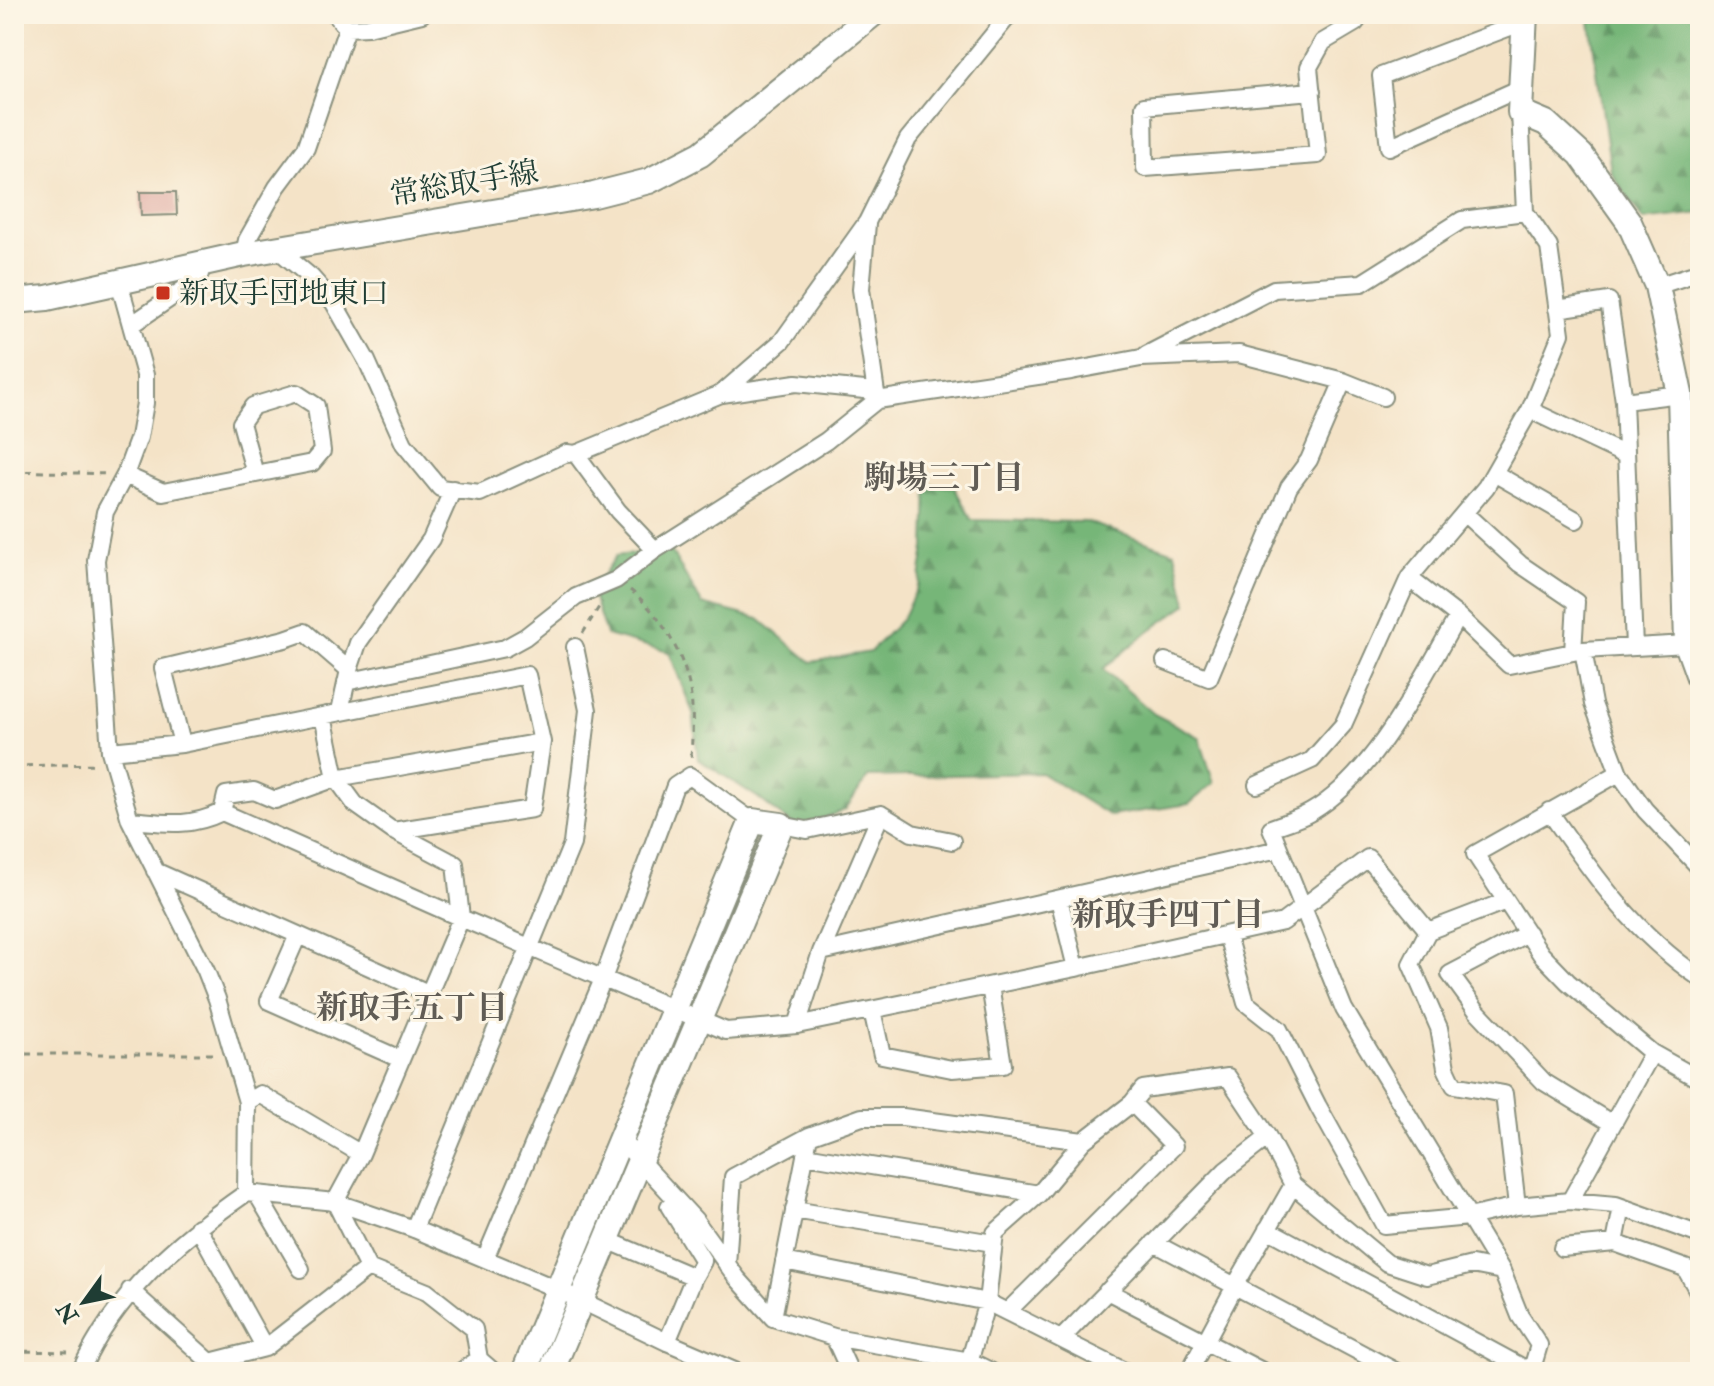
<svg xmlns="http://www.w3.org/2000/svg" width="1714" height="1386" font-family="'IM FELL Double Pica','Noto Serif JP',serif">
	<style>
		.forest { fill: url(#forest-firs); stroke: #4a7a56; stroke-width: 2 }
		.building { fill: #d89691 }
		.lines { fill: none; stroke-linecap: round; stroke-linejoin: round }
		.street-casing { stroke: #8a907e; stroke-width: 20 }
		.secondary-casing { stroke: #8a907e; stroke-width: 28 }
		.path { stroke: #8a907e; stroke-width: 3; stroke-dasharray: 6 6; stroke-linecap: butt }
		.street { stroke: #fff; stroke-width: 16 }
		.secondary { stroke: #fff; stroke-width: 24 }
		.poi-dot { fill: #c8321e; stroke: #fcf5e5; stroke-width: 3 }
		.labels { text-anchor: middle; stroke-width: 6; stroke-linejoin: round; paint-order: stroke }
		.street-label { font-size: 30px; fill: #1f3d34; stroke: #fcf5e5 }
		.poi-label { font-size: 30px; fill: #1f3d34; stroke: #fcf5e5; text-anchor: start }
		.neighbourhood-label { font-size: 32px; font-weight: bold; fill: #605c55; stroke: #fcf5e5 }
	</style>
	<defs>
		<pattern id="forest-firs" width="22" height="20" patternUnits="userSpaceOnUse" patternTransform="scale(2)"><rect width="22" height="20" fill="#76b678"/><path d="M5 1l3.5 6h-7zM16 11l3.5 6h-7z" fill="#609563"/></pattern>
	</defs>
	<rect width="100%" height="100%" fill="#fcf5e5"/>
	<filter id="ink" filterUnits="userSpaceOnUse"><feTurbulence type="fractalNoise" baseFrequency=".0125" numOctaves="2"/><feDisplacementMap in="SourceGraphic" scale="16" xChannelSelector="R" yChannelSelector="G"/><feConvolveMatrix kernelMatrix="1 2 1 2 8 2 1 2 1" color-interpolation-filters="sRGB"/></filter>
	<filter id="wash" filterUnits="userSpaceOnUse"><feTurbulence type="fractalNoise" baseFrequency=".006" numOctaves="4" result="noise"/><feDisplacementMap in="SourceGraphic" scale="32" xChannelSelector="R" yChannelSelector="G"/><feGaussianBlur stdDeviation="1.8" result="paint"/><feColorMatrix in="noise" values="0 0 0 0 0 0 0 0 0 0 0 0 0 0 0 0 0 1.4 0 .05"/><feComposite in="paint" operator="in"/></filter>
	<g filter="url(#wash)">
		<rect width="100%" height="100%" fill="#f4e3c7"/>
		<path class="forest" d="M1589,14H1700V213L1643,220L1611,172Z
			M927,485L954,487L972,520L1087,522L1175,552L1187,604L1145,634L1103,669L1154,714L1199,737L1214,783L1189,804L1110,816L1041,773L868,777L845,810L797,828L757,797L698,759L693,713L669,652L606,635L592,592L616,556L670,549L702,604L759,619L811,662L870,652L902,619L919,584L925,548Z"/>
		<g id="blocks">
			<path class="building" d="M140,192H176L177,215L141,216Z"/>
		</g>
	</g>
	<g filter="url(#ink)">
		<use href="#blocks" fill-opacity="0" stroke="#8a907e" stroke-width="2"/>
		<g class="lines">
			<g class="street-casing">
				<path id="street" d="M347,28L368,27L422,14
					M1523,87L1389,147L1381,76L1526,21
					M1312,91L1144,106L1145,168L1318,155L1309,67L1323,42L1355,23L1362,14
					M867,224L861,289L877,400L1071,371L1141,358L1239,354L1343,381L1383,397
					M276,248L312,278L334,303L367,361L404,444L440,488L480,493L567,453L576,454L721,394L782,341L867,222L908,139L1010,14
					M244,254L247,240L277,187L306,148L347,28L335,14
					M1657,286L1700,272
					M1557,309L1609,301L1624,401L1634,647
					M131,325L197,280L200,274V264
					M1146,355L1274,289L1362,283L1462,220L1525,212
					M722,394L796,383L874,391
					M1624,401L1680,394
					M1530,410L1625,455
					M576,454L618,511L655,550
					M1494,473L1576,520
					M125,475L163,492L312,463L322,451L316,406L296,393L253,406L241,423L255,474
					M1464,513L1520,564L1576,602L1573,652
					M1409,578L1458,616C1421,680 1376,774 1311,812C1299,819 1284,823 1271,828L1344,1009L1502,1271L1520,1316L1539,1345L1531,1372
					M1458,616L1509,665L1583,650
					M1687,644L1583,650L1593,704L1619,773L1645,810L1700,868
					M1165,661L1209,678L1289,487L1309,460L1343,381
					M349,670L358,643L431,539L453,489
					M346,682L505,648L525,637L576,597L616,580L655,550L826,441L877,400
					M323,716L336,778L542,742
					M182,744L163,668L285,639L305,632L349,670L340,711
					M110,751L182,744L527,675L542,742L532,809L393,831
					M1619,773L1475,854L1541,954L1568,982L1652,1053L1700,1080
					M1257,785L1312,760L1343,725L1409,578L1486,487L1530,410L1561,334L1549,247L1525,212L1520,112
					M1549,811C1595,877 1633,932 1700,978
					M222,812L226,795L254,791L275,800L336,778L355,804L393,831L455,864L461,918L361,1154L335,1202L368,1268L427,1292L474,1329L479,1359L494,1372
					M130,820C165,823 189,828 222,812L461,918L726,1031L797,1025L1076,968L1283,922L1368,858L1428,931
					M781,825L807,830L881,814
					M155,871L428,993
					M1059,899L1076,968
					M1506,901L1428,931L1411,964L1439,1028L1446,1068L1454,1085L1504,1094L1517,1206
					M1528,933L1450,974L1477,1011L1544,1082L1611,1123
					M298,935L269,1001L400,1059
					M1227,935L1246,1003L1279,1029L1318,1106L1384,1225L1469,1217L1517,1206L1570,1201L1616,1205L1700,1235
					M821,952L1279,849
					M872,1010L882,1055L952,1069L1003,1065L990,986
					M797,1025L821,952L881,814L912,833L952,841
					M247,1102L260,1094L361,1154
					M620,1139L695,1220L737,1278L773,1318L834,1337L970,1361L992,1372
					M805,1155L1039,1194
					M246,1193L335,1202L414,1229L559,1290L667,1342L737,1372
					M257,1194L301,1269
					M1570,1201L1652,1053
					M794,1210L993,1243
					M198,1227L265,1348
					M414,1229L572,844L588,710L575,647
					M1267,1229L1531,1372
					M607,1240L694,1277
					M1154,1243L1397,1372
					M1615,1243L1622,1207
					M1562,1248L1615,1243L1685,1268
					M485,1259L603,979L675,786L690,776L752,821
					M784,1261L987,1302L1126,1372
					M727,1265L733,1177L809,1136
					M1700,1274L1685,1268L1700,1295
					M130,1290L210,1362L265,1348L368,1268
					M1107,1291L1264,1372
					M1008,1311L1174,1146L1132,1103
					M773,1318L809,1136L862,1117H903L1083,1141
					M834,1337L850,1372
					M1062,1338L1226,1170L1268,1137
					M667,1342L694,1277L703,1261L669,1206
					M80,1372C116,1293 176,1242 246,1193L247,1102L217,999L206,971L130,820L110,751L96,560L105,512L125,475L139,437L145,403V375L119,282
					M460,1372L479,1359
					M966,1372L987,1302L995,1233L1039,1194L1083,1141L1132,1103L1143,1089L1228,1077L1268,1137L1293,1185L1387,1263L1427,1276L1472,1265L1502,1271
					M1189,1372L1235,1286L1293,1185"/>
			</g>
			<g class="secondary-casing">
				<path id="secondary" d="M1525,14L1520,112L1546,123L1581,155L1629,222L1657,286L1680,394L1687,644L1700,680
					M14,301L47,298L244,254L594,195L649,181L701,154L873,14
					M524,1372L752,821L781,825L551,1372"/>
			</g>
			<path class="path" d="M14,471L109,474
				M630,590C659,612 684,654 690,690C694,713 692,736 691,759
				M583,633L602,602
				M14,766L98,764
				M14,1054H218
				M14,1351L74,1352"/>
			<use href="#street" class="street"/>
			<use href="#secondary" class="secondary"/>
		</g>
	</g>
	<rect class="poi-dot" x="155" y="285" width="16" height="16" rx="4"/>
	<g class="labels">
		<g class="street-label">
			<text transform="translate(464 183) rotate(-9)" y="10">常総取手線</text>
		</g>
		<g class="poi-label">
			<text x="179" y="303">新取手団地東口</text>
		</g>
		<g class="neighbourhood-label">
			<text x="944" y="488">駒場三丁目</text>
			<text x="1168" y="925">新取手四丁目</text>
			<text x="412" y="1018">新取手五丁目</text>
		</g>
	</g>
	<rect width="1714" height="1386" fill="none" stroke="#fcf5e5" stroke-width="48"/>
	<g transform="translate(84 1302) rotate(237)" stroke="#fcf5e5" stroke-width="6" paint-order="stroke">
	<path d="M0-6L14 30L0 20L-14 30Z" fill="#1f3d34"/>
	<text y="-12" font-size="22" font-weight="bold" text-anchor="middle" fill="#1f3d34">N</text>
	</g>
</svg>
